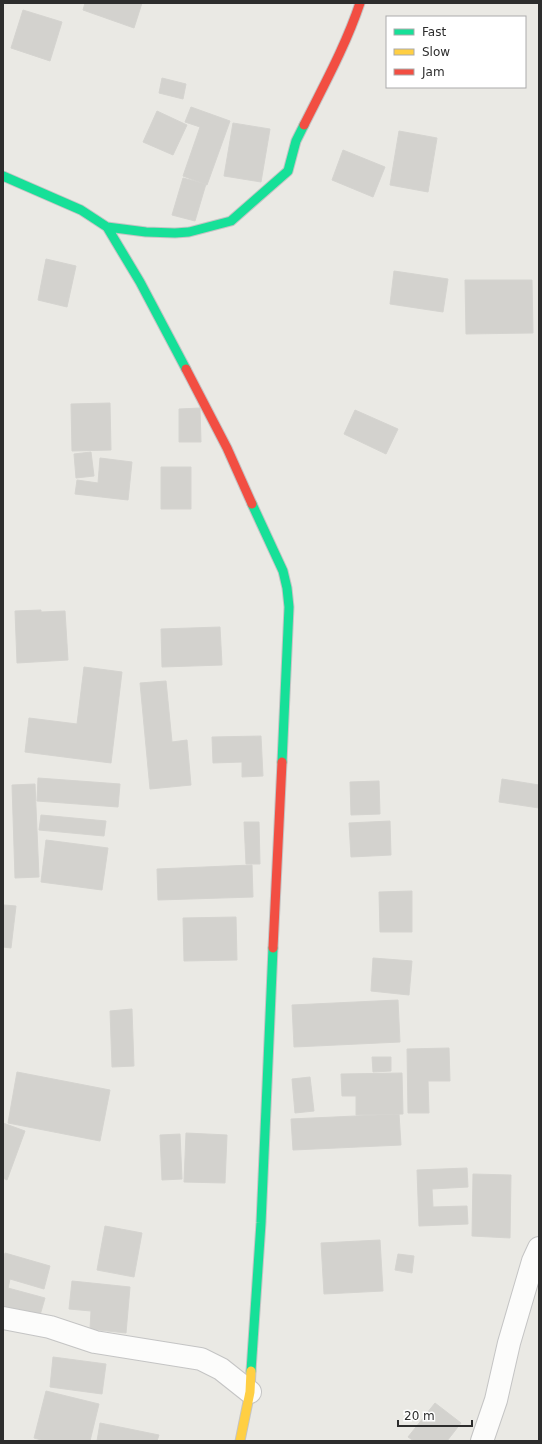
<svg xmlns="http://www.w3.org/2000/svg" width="542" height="1444" font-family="'DejaVu Sans',sans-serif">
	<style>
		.building { fill: #d3d2ce; stroke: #d5d4d0 }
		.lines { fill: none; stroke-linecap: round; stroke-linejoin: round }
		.street-casing { stroke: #c4c4c4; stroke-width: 24 }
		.fast-casing { stroke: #c4c4c4; stroke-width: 11 }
		.slow-casing { stroke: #c4c4c4; stroke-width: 11 }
		.jam-casing { stroke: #c4c4c4; stroke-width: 11 }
		.street { stroke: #fcfcfb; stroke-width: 22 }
		.fast { stroke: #16e098; stroke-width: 9 }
		.slow { stroke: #ffcf43; stroke-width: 9 }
		.jam { stroke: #f24e42; stroke-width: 9 }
	</style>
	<rect width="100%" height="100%" fill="#eae9e4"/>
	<path class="building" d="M85,3H142L134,28L83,10Z
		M23,10L62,22L50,61L11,48Z
		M162,78L186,84L183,99L159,93Z
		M191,107L230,121L207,185L183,176L200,127L185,122Z
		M157,111L187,125L173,155L143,142Z
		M233,123L270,129L261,182L224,176Z
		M399,131L437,138L428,192L390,185Z
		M343,150L385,167L373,197L332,180Z
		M183,178L206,184L195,221L172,215Z
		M46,259L76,266L67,307L38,300Z
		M394,271L448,279L443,312L390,304Z
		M465,280H532L533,333L466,334Z
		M110,403L111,450L72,451L71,404Z
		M200,408L201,442H179V409Z
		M355,410L398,429L386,454L344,434Z
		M91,452L94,476L76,478L74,454Z
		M100,458L132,462L128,500L75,494L77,480L98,483Z
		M161,467H191V509H161Z
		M41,610V612L65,611L68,660L17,663L15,611Z
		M220,627L222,665L162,667L161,629Z
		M84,667L122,672L111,763L25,752L29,718L77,724Z
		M166,681L172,742L187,740L191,785L150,789L140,683Z
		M261,736L263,776L242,777V762L213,763L212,737Z
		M38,778L120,784L118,807L37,801Z
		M502,779L539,785V808L499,802Z
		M379,781L380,814L351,815L350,782Z
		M35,784L39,877L15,878L12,785Z
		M41,815L106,821L104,836L39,830Z
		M390,821L391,855L351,857L349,823Z
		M244,822H259L260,864H246Z
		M46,840L108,848L102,890L41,882Z
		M252,865L253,897L158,900L157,869Z
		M412,891V932H380L379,892Z
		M4,905L16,906L11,948L3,947Z
		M236,917L237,960L184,961L183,918Z
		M373,958L412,961L409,995L371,991Z
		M398,1000L400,1042L294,1047L292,1005Z
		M132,1009L134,1066L112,1067L110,1011Z
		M449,1048L450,1081H428L429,1113H408L407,1049Z
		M372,1057H391V1071L373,1072Z
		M17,1072L110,1090L100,1141L8,1123Z
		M402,1073L403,1114L356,1115V1096H342L341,1074Z
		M310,1077L314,1111L295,1113L292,1079Z
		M399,1114L401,1145L293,1150L291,1119Z
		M3,1123L25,1131L7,1180L3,1178Z
		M186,1133L227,1135L225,1183L184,1182Z
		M180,1134L182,1179L162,1180L160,1135Z
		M467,1168L468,1187L432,1189L433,1207L467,1206L468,1224L419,1226L417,1170Z
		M473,1174L511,1175L510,1238L472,1236Z
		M105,1226L142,1233L134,1277L97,1270Z
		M380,1240L383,1291L324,1294L321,1243Z
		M5,1253L50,1266L44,1289L10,1279L8,1288L45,1298L38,1322L3,1313V1261Z
		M398,1254L414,1256L412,1273L395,1270Z
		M72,1281L130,1287L126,1333L90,1329L91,1311L69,1309Z
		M53,1357L106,1364L102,1394L50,1387Z
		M46,1391L99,1404L90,1441H45L34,1438Z
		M435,1403L461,1423L447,1441H414L408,1437Z
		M100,1423L159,1435L157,1441H97Z"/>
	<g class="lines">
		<g class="street-casing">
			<path id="street" d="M3,1318L50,1327L95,1342L201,1359L221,1369L250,1392
				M482,1441L496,1400L509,1343L533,1261L539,1248"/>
		</g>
		<g class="fast-casing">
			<path id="fast" d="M3,176L81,210L107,227L140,282L186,369
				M107,227L146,232L175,233L189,232L231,221L288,171L296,141L304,125
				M252,504L283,571L287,588L289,607L282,762
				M251,1371L261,1223L273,948"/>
		</g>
		<g class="slow-casing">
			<path id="slow" d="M240,1441L250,1392L251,1371"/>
		</g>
		<g class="jam-casing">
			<path id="jam" d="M304,125C324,85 346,45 360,3
				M186,369L227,448L252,504
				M273,948L282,762"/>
		</g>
		<use href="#street" class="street"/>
		<use href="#fast" class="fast"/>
		<use href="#slow" class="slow"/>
		<use href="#jam" class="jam"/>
	</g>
	<rect width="542" height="1444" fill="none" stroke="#2d2d2d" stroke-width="8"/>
	<rect x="386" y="16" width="140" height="72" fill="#ffffff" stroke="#ababab"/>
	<rect x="394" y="29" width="20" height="6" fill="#16e098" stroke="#ababab"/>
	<text x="422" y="36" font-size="12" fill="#2d2d2d">Fast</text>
	<rect x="394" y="49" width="20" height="6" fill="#ffcf43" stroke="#ababab"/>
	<text x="422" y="56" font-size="12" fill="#2d2d2d">Slow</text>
	<rect x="394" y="69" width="20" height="6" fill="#f24e42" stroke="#ababab"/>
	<text x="422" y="76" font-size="12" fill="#2d2d2d">Jam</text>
	<path d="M398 1420v6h74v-6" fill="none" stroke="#2d2d2d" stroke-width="2"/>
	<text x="404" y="1420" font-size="12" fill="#2d2d2d" stroke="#ffffff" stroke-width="3" paint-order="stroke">20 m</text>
</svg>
